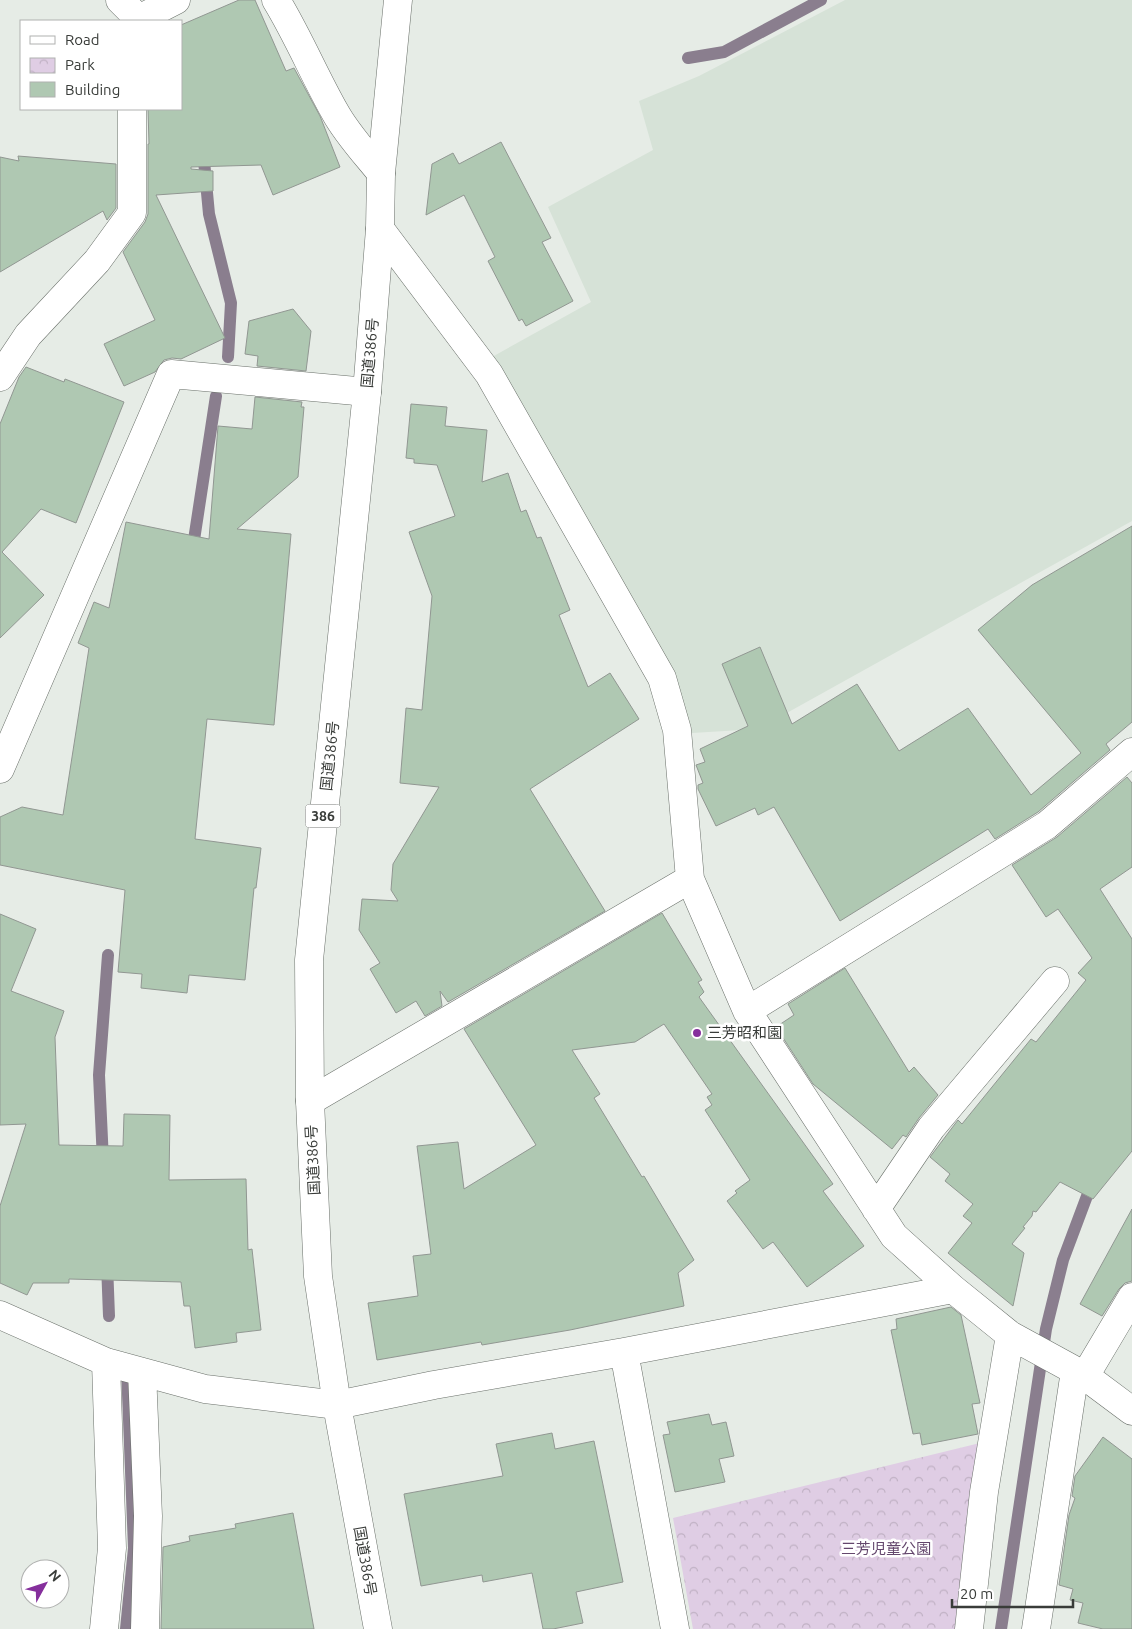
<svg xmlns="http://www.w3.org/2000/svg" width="1132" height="1629" font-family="Ubuntu,'Noto Sans JP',sans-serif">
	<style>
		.built { fill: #d6e2d7 }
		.park { fill: url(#park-crowns) }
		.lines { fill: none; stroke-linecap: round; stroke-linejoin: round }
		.stream { stroke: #8a7e8e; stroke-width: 12 }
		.building { fill: #afc8b2; stroke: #919792 }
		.minor-casing { stroke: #6a706a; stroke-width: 29 }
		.highway-casing { stroke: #6a706a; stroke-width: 29 }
		.minor { stroke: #fff; stroke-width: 28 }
		.highway { stroke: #fff; stroke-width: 28 }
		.poi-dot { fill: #852f9c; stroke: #fff; stroke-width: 2 }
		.labels { text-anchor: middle; stroke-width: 5; stroke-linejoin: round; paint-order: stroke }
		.shield { fill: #fff; stroke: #747674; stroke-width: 1 }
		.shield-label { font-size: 14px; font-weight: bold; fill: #393c39 }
		.street-label { font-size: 15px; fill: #393c39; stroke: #fff }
		.poi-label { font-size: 15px; fill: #393c39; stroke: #fff; text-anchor: start }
		.park-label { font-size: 15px; fill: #64476d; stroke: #fff }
	</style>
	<defs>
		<pattern id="park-crowns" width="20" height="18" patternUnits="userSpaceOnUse" patternTransform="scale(1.25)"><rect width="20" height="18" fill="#dfcde4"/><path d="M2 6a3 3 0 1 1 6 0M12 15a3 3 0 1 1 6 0" fill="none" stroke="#c0b1c4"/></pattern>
	</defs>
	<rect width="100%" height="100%" fill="#e6ece6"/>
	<path class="built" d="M845,0H1132V521L758,729L692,733L492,357L591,302L548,207L653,150L639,101L699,76Z"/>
	<path class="park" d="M980,1443L959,1629H693L673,1518Z"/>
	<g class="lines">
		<path class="stream" d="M688,58L724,52L821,0
			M203,150L209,214L231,303L228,357
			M192,553L216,396
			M103,1161L99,1075L108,955
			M107,1264L109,1316
			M126,1629L134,1548L127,1368
			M1001,1629L1046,1329L1063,1260L1093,1180"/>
	</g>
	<path class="building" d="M239,0H255L286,71L294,68L320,116L340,167L273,195L261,165L191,167V169L213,171V191L156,195L225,338L181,359L172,358L164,360L155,372L124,386L104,344L155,320L123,252L145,222L148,214V144H149L148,109H181V25Z
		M501,142L551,238L542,242L573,301L526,326L522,319L519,321L488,261L495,257L464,195L426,215L432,164L453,153L459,164Z
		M18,156L116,164V208L107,220L103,211L0,272V157L19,161Z
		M293,309L311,331L306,371L257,366L258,356L245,354L249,321Z
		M26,367L64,382L65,379L124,402L76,523L41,509L2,552L44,595L0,638V424L19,377Z
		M255,397L302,402L301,407H304L298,477L237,529L291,534L274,725L207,719L195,839L261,848L256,888H254L245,980L189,975L187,993L141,988L142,974L118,972L125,890L0,865V817L22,807L63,815L89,648L78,643L94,602L109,608L126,522L209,539L218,426L252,429Z
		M411,404L447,407L445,426L487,430L482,482L508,473L521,512L526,510L537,538L541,537L570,610L559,615L588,687L610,673L639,719L530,789L605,911L448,1002L440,991L442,1006L425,1016L416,1001L396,1013L370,969L380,963L359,930L362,899L398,901L391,890L393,864L439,787L400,783L406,708L422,710L432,596L409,532L455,516L437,465L414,463V459L406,458Z
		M1132,526V722L1106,744L1110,750L1038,812L995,839L988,829L840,921L774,807L758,815L755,808L716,826L698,789V785L703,783L696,765L705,762L700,749L748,726L722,664L760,647L792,724L857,684L899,751L968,708L1031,795L1081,753L978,630L1032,585Z
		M1127,777L1132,783V867L1100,889L1132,939V1151L1093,1199L1060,1182L1036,1212L1033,1211L1032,1216L1023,1227L1025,1228L1012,1244L1024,1253L1013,1306L948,1253L972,1223L963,1216L973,1204L945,1181L950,1174L930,1157L958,1120L962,1124L1031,1039L1036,1042L1086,980L1078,973L1092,958L1058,909L1046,917L1012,865L1057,837Z
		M662,913L702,980L698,982L704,992L699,997L833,1184L823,1191L864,1246L807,1287L773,1242L763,1249L727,1201L737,1193L735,1191L750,1180L705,1110L712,1105L707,1097L712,1094L664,1024L635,1042L572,1050L600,1094L594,1098L642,1177L644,1176L694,1260L678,1273L684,1306L570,1330L482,1345L481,1342L377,1360L368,1303L418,1296L413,1256L431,1254L417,1146L458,1142L464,1189L536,1145L464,1029Z
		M0,914L36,929L11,991L64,1011L55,1037L59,1145L123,1146L124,1114L170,1115L169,1180L246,1179L248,1250L252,1249L261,1330L236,1333L237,1342L195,1348L190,1306H184L181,1282L69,1279V1283H33L27,1295L0,1283V1206L26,1124L0,1125Z
		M845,968L909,1072L914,1067L938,1095L919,1118L906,1137L903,1135L892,1149L813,1084L776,1027L794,1015L788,1004Z
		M1132,1209V1281L1125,1283L1119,1289L1102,1316L1080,1304Z
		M951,1307L961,1315L980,1403L972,1404L978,1434L922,1445L920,1433L913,1434L891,1330L897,1329L896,1319Z
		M709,1414L712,1425L726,1422L734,1456L719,1459L725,1482L675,1492L663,1435L670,1434L667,1422Z
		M552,1433L555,1449L594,1441L623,1582L576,1592L583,1623L553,1629H543L532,1573L483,1582L482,1575L421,1586L404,1494L503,1476L496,1444Z
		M1103,1437L1132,1459V1629H1103L1078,1623L1083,1603L1070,1600L1073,1589L1059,1585L1069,1515L1075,1498L1072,1496L1075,1476Z
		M293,1513L314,1629H161L163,1547L190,1541L189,1536L236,1528L235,1524Z"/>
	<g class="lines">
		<g class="minor-casing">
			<path id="minor" d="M120,0L139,19
				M276,0C298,36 314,75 335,112C347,134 365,153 381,173
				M138,21L139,19L176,0
				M380,229L489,374L662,678L677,730L690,879L747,1011L894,1236L953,1289L1010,1335L1085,1376L1132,1411
				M0,377L28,335L97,261L132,213V109
				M0,769L171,374L367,392
				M747,1011L1047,825L1132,752
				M310,1101L690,879
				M876,1209L931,1128L1055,981
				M0,1315L106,1362L205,1389L337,1405L434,1385L624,1352L953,1289
				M624,1352L675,1629
				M142,1372L148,1516L145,1629
				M1085,1376L1132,1297
				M104,1629L112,1548L106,1362
				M969,1629L984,1492L1010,1335
				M1036,1629L1075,1371"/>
		</g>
		<g class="highway-casing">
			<path id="highway" d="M378,1629L337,1405L318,1276L310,1101L309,960L367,392L380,229L381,173L398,0"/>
		</g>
		<use href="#minor" class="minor"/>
		<use href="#highway" class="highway"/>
	</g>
	<circle class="poi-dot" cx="697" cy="1033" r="5"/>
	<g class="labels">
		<rect class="shield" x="305.5" y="804.5" width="35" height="23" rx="4"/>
		<g class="shield-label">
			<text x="323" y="821">386</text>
		</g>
		<g class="street-label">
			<text transform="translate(370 353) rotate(-85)" y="5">国道386号</text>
			<text transform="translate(330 756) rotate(-84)" y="5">国道386号</text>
			<text transform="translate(313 1160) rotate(-93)" y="5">国道386号</text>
			<text transform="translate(365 1561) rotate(80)" y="5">国道386号</text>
		</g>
		<g class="poi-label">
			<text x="707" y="1038">三芳昭和園</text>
		</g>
		<g class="park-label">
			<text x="886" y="1554">三芳児童公園</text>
		</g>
	</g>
	<rect x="20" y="20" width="162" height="90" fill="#ffffff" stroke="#b0b1b0"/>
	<rect x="30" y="36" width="25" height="8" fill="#ffffff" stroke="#b0b1b0"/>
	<text x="65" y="45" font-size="15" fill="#393c39">Road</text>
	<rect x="30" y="58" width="25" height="15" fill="url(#park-crowns)" stroke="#b0b1b0"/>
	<text x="65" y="70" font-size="15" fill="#393c39">Park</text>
	<rect x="30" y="82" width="25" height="15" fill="#afc8b2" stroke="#b0b1b0"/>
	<text x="65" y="95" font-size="15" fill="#393c39">Building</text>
	<g transform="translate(45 1584) rotate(50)"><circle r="24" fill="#ffffff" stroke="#b0b1b0"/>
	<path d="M0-4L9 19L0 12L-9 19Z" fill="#852f9c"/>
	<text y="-8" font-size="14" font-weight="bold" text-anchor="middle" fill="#393c39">N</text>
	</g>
	<path d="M952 1599v8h121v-8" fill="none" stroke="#393c39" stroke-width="2.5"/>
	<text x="960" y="1599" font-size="15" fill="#393c39" stroke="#ffffff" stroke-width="4" paint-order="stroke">20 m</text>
</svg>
